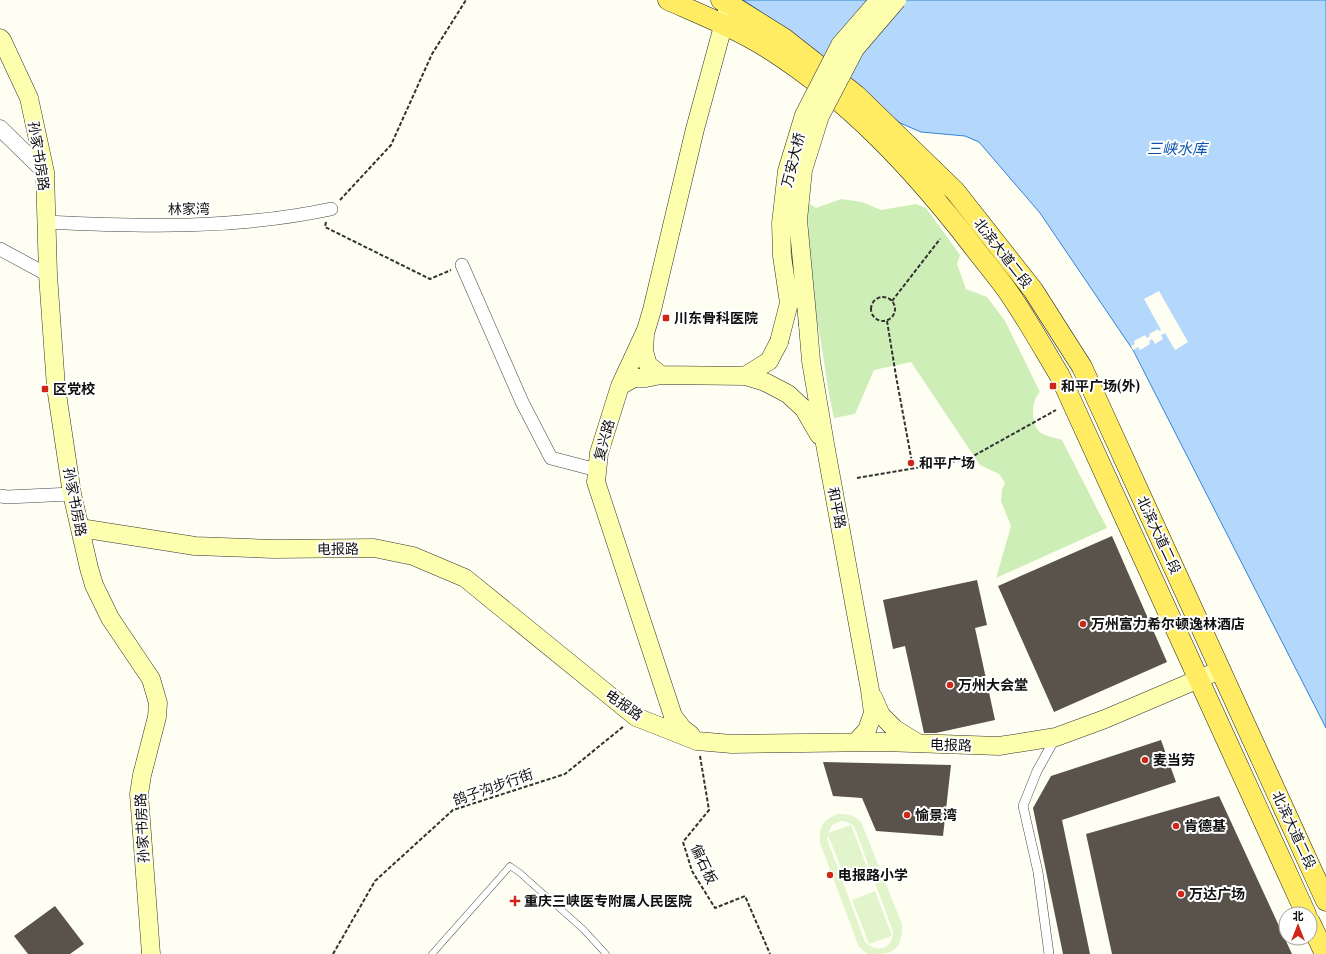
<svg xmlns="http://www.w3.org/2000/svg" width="1326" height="954" font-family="'Playfair Display','Noto Sans SC',serif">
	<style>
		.green { fill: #ceeeb8 }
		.pitch { fill: #e1f4cb; fill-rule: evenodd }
		.water { fill: #b3d8fb; stroke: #3383d9 }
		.pier { fill: #fffef3 }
		.building { fill: #5a534b }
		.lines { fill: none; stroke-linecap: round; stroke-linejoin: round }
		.service-casing { stroke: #434343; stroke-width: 7 }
		.pedestrian-casing { stroke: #434343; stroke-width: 10 }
		.minor-casing { stroke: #434343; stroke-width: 14 }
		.tertiary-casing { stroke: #434343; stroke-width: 17 }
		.secondary-casing { stroke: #323232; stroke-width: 19 }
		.primary-casing { stroke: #212121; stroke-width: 21 }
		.path { stroke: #323232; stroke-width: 2; stroke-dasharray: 4 2; stroke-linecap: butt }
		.service { stroke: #fff; stroke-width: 6 }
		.pedestrian { stroke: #fff; stroke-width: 9 }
		.minor { stroke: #fff; stroke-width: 13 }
		.tertiary { stroke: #fff; stroke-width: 16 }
		.secondary { stroke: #feffae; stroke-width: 18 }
		.primary { stroke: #ffec63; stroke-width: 20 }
		.secondary-bridge-casing { stroke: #323232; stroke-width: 19; stroke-linecap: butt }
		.secondary-bridge { stroke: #feffae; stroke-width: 18 }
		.poi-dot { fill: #ce271a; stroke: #fff; stroke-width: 1.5 }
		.labels { text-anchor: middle; stroke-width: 4; stroke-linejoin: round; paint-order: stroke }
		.street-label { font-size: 14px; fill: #101010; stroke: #fff }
		.poi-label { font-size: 14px; font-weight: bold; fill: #101010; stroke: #fff; text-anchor: start }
		.water-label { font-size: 15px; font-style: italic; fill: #0c55af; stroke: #fff }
	</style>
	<rect width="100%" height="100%" fill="#fffef3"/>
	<path class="green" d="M841,199L862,202L881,210L916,204L926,208L960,255L957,264L966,289L987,297L1005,321L1040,392C1031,400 1030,425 1041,433C1046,436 1056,438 1062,440L1107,528L996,578L1011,526L1001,501L1002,490L1005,483L999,474L980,465L911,362L874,370L855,414L834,418C829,397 826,376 823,355C814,304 808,254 808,203L816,208Z"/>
	<path class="pitch" d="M838,814C848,814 854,815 861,822L902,924C903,941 898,954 879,954C876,954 872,954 869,954C865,953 862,949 859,947L820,843C819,826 823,820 838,814ZM841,821L847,822L854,826L893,931C893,949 878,954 865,942L827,839L828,835L845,878L868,870L851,825L828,833L832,825Z
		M875,891L892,936L869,944L852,900Z"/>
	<path class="water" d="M743,0H1326V728L1133,350L1040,213L979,142L965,136L921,132L900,123L781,25Z"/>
	<path class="pier" d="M1159,291L1188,342L1175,350L1165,333L1161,335L1163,339L1155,344L1152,339L1149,341L1150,344L1140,350L1138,347L1133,350L1131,346L1135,344L1134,341L1145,335L1147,338L1150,336L1149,334L1158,329L1159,331L1161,330L1144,299Z"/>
	<path class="building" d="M1112,536L1167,662L1054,712L998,586Z
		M977,580L987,625L975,628L995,720L936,733H924L905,646L893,649L883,600Z
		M1161,740L1176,782L1062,820L1090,954H1063L1033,808L1051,776Z
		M823,762L951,765L943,836L876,831L862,798L833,796Z
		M1219,796L1292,954H1112L1086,834Z
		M55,906L84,944L70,954H28L14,936Z"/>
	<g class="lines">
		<g class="service-casing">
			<path id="service" d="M432,954L510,866L520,873L583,929L606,954"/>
		</g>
		<g class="pedestrian-casing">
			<path id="pedestrian" d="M1049,954L1038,872L1023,806L1037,771L1056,737"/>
		</g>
		<g class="minor-casing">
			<path id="minor" d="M46,222C143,227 237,229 331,209
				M0,249L48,275
				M462,265L522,402L551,458L597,470
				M0,496L7,497L72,494"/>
		</g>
		<g class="tertiary-casing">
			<path id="tertiary" d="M0,128L45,172"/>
		</g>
		<g class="secondary-casing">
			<path id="secondary" d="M0,38L2,40L29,98L45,172L48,275L56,387L72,494L89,568L94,585L110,618L151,679L158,703L157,717L142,775L139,794L151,954
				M808,325L811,361L825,444L870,690L873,713L867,730L856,742
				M645,335L644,351L648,365L661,375
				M745,376L769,361L779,342
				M620,386L634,378H646L661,375L745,376L765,382L788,394L804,409L819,435
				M80,528L195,546L273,549L374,548L413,556L465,578L636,717L697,741L732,744L883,742L999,746L1056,737L1105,719L1220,670
				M873,697L881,715L895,729L916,742
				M691,735L682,728L673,716L596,482L599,453L620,386L646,330L652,310L695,129L729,4"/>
		</g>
		<g class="primary-casing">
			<path id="primary" d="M668,0C702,15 737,29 769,49C849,100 914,170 972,245C984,261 998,277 1009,293C1027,319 1043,348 1060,376L1306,914
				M721,0L729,4L785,39L856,95L955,191L1033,290L1082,367L1326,901
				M1310,922L1325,954"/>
		</g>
		<path class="path" d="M340,200L391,145L432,54L466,0
			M326,222L325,227L430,279L451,270
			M871 309a12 12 0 1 1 24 0a12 12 0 1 1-24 0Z
			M892,301L940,239
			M887,321L896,376L913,468
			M857,478L968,459L1056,410
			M700,756L709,810L683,842L692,871L715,908L745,896L770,954
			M333,954L375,881L453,810L565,774L624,726"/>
		<use href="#service" class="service"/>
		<use href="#pedestrian" class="pedestrian"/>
		<use href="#minor" class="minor"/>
		<use href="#tertiary" class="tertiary"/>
		<use href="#secondary" class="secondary"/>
		<use href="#primary" class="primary"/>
		<g class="secondary-bridge-casing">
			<path id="secondary-bridge" d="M808,325L798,220L803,170L820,116L855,49L897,0
				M779,342L789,303L782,256L781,223L787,171L804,115L840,45L879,0"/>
		</g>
		<use href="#secondary-bridge" class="secondary-bridge"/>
	</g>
	<g class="poi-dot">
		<rect x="662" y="314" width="8" height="8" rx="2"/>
		<rect x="1049" y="382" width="8" height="8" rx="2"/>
		<rect x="41" y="385" width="8" height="8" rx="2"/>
		<circle cx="911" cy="463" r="4"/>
		<circle cx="1083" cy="624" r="4"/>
		<circle cx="950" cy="685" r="4"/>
		<circle cx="1145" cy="760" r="4"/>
		<circle cx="907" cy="815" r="4"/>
		<circle cx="1176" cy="826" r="4"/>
		<circle cx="830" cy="875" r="4"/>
		<circle cx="1181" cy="894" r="4"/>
		<path d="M513 895h4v4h4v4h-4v4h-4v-4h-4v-4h4z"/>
	</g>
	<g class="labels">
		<g class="street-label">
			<text transform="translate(39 156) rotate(81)" y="5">孙家书房路</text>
			<text transform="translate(793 160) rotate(-76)" y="5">万安大桥</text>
			<text transform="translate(189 209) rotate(-1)" y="5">林家湾</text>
			<text transform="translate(1003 253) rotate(52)" y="5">北滨大道二段</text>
			<text transform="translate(604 440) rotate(-75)" y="5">复兴路</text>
			<text transform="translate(75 502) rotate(79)" y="5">孙家书房路</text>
			<text transform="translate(837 508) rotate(79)" y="5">和平路</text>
			<text transform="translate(1159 535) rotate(65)" y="5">北滨大道二段</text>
			<text transform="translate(338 549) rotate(-1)" y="5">电报路</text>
			<text transform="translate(624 705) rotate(35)" y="5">电报路</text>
			<text transform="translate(951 745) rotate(2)" y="5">电报路</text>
			<text transform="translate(493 787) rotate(-19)" y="5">鸽子沟步行街</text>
			<text transform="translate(142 828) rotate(-93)" y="5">孙家书房路</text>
			<text transform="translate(1294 830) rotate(65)" y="5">北滨大道二段</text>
			<text transform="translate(704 864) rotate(65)" y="5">偏石板</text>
		</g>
		<g class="poi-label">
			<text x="674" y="323">川东骨科医院</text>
			<text x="1061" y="391">和平广场(外)</text>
			<text x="53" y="394">区党校</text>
			<text x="919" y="468">和平广场</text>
			<text x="1091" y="629">万州富力希尔顿逸林酒店</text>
			<text x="958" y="690">万州大会堂</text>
			<text x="1153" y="765">麦当劳</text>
			<text x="915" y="820">愉景湾</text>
			<text x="1184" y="831">肯德基</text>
			<text x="838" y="880">电报路小学</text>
			<text x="1189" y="899">万达广场</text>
			<text x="524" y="906">重庆三峡医专附属人民医院</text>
		</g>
		<g class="water-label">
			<text x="1177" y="154">三峡水库</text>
		</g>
	</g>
	<g transform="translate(1298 926)"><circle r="19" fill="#ffffff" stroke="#9f9f9f"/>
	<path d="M0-3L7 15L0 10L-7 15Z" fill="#ce271a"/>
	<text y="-6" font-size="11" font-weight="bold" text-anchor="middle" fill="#101010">北</text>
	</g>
</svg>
